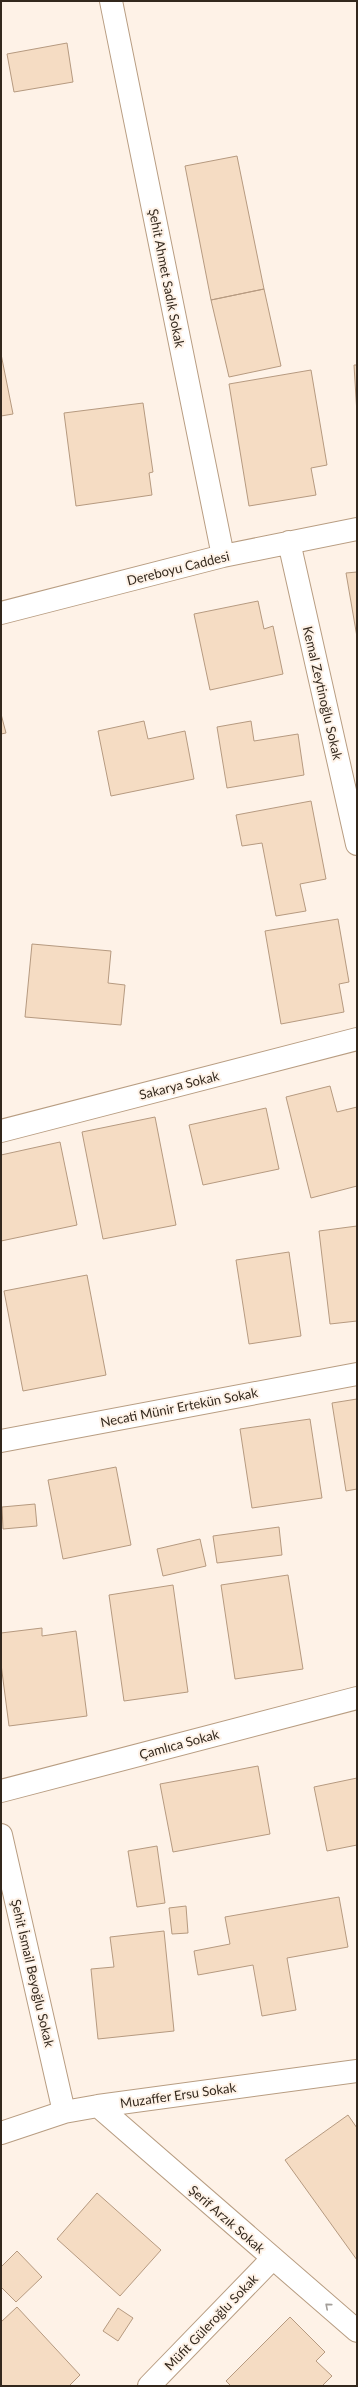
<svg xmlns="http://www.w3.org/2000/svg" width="358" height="2387" font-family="Lato,sans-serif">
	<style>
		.building { fill: #f5dcc3; stroke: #b69a80 }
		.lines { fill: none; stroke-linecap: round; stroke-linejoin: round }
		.minor-casing { stroke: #b89d82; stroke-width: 24 }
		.minor { stroke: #fff; stroke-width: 22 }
		.oneway { stroke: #a39e99 }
		.labels { text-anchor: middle; stroke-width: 4; stroke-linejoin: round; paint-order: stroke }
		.street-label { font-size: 13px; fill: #33281d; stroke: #fef2e7 }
	</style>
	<rect width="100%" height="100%" fill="#fef2e7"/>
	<path class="building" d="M67,43L73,82L14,92L7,54Z
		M237,156L264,289L211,300L185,166Z
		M264,289L281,366L229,377L211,300Z
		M1,354L13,414L1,416Z
		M354,365H357V414Z
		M311,370L327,465L311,468L316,495L249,506L229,384Z
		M143,403L153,472L149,473L152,495L76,506L64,413Z
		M357,572V637L346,573Z
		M258,601L264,629L273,626L283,674L210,690L194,614Z
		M1,714L6,733L1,734Z
		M144,721L148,739L185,731L194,779L111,796L98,731Z
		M251,721L254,741L298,734L304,775L227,788L217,727Z
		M311,801L326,879L300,884L306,911L276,916L262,843L242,846L236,815Z
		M338,919L349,982L339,984L344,1012L281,1024L265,931Z
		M32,944L111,951L108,983L125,985L121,1025L25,1017Z
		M330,1086L337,1112L357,1107V1186L311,1198L286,1097Z
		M266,1108L279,1169L203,1185L189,1125Z
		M155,1117L176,1225L103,1239L82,1132Z
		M60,1142L77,1225L1,1241V1155Z
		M357,1226V1321L330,1324L319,1231Z
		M289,1252L301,1336L249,1344L236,1260Z
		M87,1275L106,1375L23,1391L4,1291Z
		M357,1399V1489L346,1491L332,1403Z
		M310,1419L322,1498L252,1508L240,1429Z
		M116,1467L131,1545L63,1559L48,1480Z
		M35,1504L37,1526L3,1529L2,1507Z
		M279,1527L282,1555L217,1563L213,1536Z
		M200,1539L206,1566L163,1576L157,1549Z
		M288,1575L303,1669L235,1679L221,1585Z
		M173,1585L188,1692L124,1701L109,1595Z
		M42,1628V1636L76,1631L87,1716L9,1726L1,1664V1633Z
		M258,1766L270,1834L173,1852L160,1784Z
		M357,1778V1845L327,1851L314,1787Z
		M157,1846L165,1903L137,1907L128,1851Z
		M339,1897L348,1947L287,1958L296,2010L262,2016L253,1965L198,1975L194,1951L230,1944L225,1917Z
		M186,1906L188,1933L172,1934L169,1908Z
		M164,1931L174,2031L98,2039L91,1969L114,1967L110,1937Z
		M348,2115L357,2128V2260L285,2160Z
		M97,2193L161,2250L120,2296L57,2239Z
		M17,2251L42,2277L16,2302L1,2287V2267Z
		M17,2307L80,2375L69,2386H1V2322Z
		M118,2308L133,2318L118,2341L103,2331Z
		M290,2317L325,2352L316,2361L332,2376L322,2386H231L226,2381Z"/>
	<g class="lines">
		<g class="minor-casing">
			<path id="minor" d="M111,1L223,556
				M289,542L357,844
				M1,613L223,556L357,529
				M1,1131L357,1039
				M1,1441L357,1374
				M1,1791L357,1698
				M1,1835L64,2112
				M98,2106L357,2331
				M1,2133L64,2112L98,2106L357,2071
				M149,2386L273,2258"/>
		</g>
		<use href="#minor" class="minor"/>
	</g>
	<defs><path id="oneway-chevron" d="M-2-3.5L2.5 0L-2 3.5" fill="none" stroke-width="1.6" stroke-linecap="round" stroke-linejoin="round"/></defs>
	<use class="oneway" href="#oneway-chevron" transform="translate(328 2306) rotate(-139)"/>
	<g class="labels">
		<g class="street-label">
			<text transform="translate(167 278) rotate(79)" y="5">Şehit Ahmet Sadık Sokak</text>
			<text transform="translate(178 568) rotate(-14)" y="5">Dereboyu Caddesi</text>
			<text transform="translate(323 693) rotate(77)" y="5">Kemal Zeytinoğlu Sokak</text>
			<text transform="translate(179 1085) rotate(-14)" y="5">Sakarya Sokak</text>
			<text transform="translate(179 1407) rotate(-11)" y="5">Necati Münir Ertekün Sokak</text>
			<text transform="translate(179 1744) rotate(-15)" y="5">Çamlıca Sokak</text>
			<text transform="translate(33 1973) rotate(77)" y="5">Şehit İsmail Beyoğlu Sokak</text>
			<text transform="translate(178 2095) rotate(-8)" y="5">Muzaffer Ersu Sokak</text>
			<text transform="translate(227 2219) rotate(41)" y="5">Şerif Arzık Sokak</text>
			<text transform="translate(211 2322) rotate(-46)" y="5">Müfit Güleroğlu Sokak</text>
		</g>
	</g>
	<rect width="358" height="2387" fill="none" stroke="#33281d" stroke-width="4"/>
</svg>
